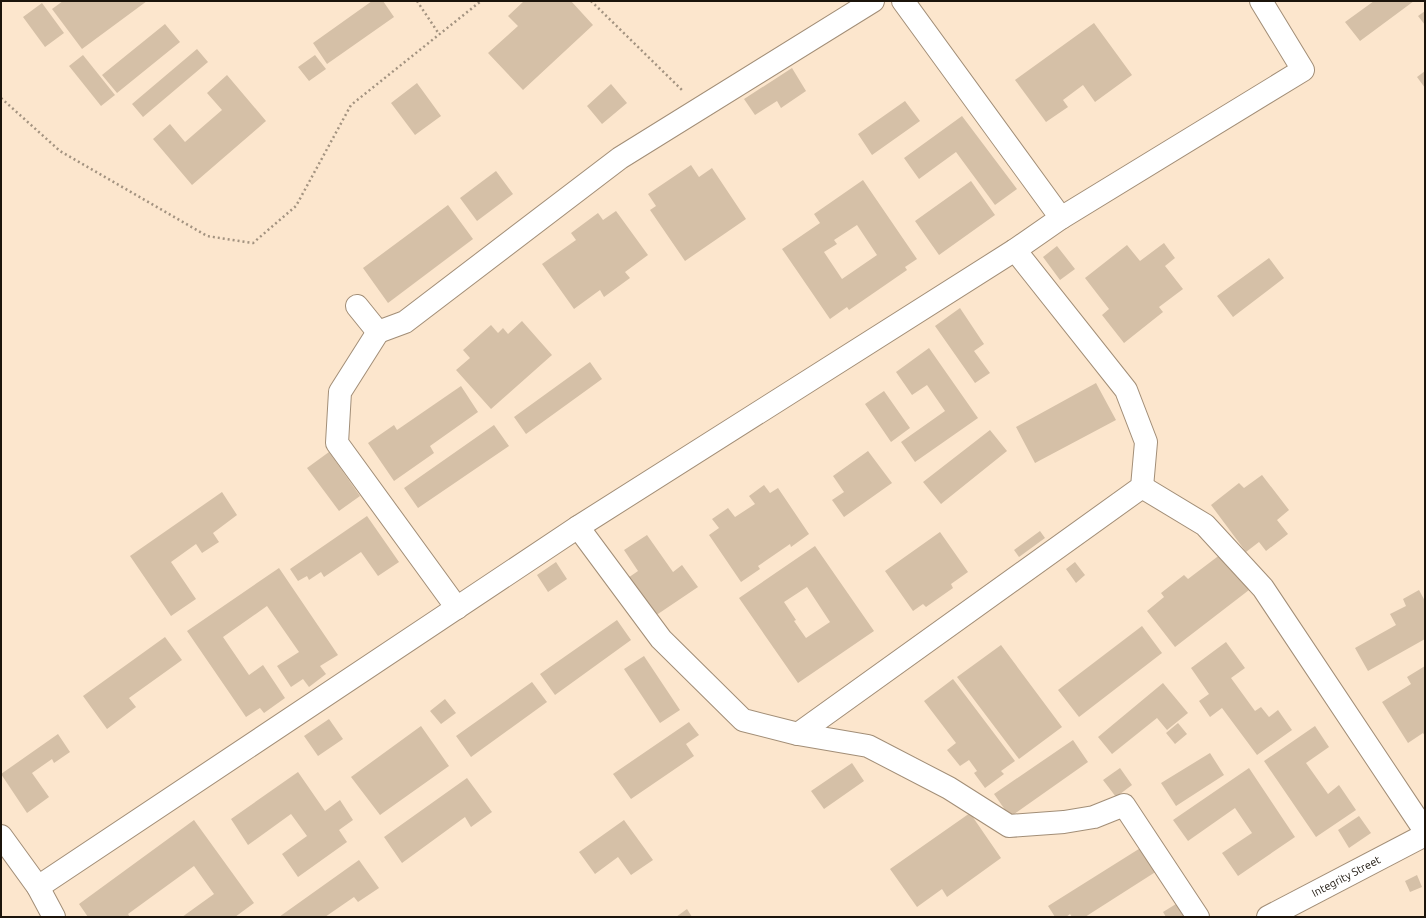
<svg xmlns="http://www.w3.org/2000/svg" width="1426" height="918" font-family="Ubuntu,sans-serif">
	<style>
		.building { fill: #d5c0a7; fill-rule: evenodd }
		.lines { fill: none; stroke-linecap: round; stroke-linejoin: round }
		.minor-casing { stroke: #a28e77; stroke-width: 24 }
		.path { stroke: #a39380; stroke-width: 2.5; stroke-dasharray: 2 3; stroke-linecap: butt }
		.minor { stroke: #fff; stroke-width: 22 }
		.labels { text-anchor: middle; stroke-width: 3; stroke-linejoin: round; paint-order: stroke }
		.street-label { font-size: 11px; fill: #1b140b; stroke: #fce6cd }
	</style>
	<rect width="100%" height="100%" fill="#fce6cd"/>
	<path class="building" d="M63,1H147L82,49L52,9Z
		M372,1H383L394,17L327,64L313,43Z
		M524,1H571L593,25L523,90L488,53L518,26L508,16Z
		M1374,1H1414L1360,41L1345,22Z
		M42,3L64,33L45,47L23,17Z
		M1425,11V25L1418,16Z
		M1094,23L1132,75L1095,102L1083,85L1063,100L1068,107L1046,122L1015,80Z
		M165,24L180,42L117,93L102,75Z
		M197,49L208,62L143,117L132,104Z
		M83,55L115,95L101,106L69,66Z
		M315,55L326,69L309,81L298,67Z
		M792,68L806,91L781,108L777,101L755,115L744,99Z
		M1425,71V88L1417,77Z
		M227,75L266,121L192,185L153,139L170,124L185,142L222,110L207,93Z
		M417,83L441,116L415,135L391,103Z
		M611,84L627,103L602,124L587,106Z
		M905,101L920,121L872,155L858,134Z
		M962,116L1017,189L995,205L956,152L919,179L904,158Z
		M691,165L699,177L712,168L746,219L685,261L650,210L656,206L648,194Z
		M496,171L513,194L477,221L460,198Z
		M863,180L917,259L905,267L907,270L849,310L847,307L830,319L782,249L820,223L814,214ZM857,225L877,255L842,279L824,252L837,244L834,240Z
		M971,181L995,215L939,255L915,221Z
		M448,205L473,239L388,303L363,268Z
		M616,211L648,255L625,272L630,278L604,297L600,290L574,309L542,264L576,240L571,233L598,213L603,220Z
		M1164,243L1175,258L1165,266L1183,289L1159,307L1163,312L1124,343L1102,315L1109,309L1085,278L1127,245L1140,261Z
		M1057,246L1075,269L1060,280L1043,257Z
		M1269,258L1284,278L1233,317L1217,296Z
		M960,308L984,344L974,351L990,373L975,383L935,326Z
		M522,321L552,355L491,409L456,370L470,358L463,350L491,325L498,333L503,328L508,334Z
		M929,348L978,418L915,462L901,442L945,411L927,385L912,395L896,372Z
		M590,362L602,379L526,434L514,417Z
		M1096,383L1116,420L1035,463L1016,427Z
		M461,386L478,412L430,446L434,453L394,481L368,443L394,425L397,430Z
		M884,391L910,428L891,442L865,404Z
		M494,425L509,446L418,508L404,488Z
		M990,430L1007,451L941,504L923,482Z
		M868,451L892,483L844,517L832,500L844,492L833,476Z
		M329,452L360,496L339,511L307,468Z
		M1262,475L1289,510L1277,520L1288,534L1266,551L1259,542L1246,552L1211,505L1239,483L1244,488Z
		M764,485L770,493L778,488L809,534L791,547L790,544L758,566L760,569L741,582L709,535L719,528L712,519L728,508L735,517L755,504L749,496Z
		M222,492L237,515L213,533L219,542L202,553L196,544L171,562L196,599L171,616L130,556Z
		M367,516L399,562L378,576L361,552L324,577L321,572L309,580L307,576L298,581L290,569Z
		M1040,531L1045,538L1019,557L1014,550Z
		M940,532L968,572L951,584L953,588L926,607L923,604L913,611L885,571Z
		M647,535L673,572L682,565L698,587L652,618L625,580L638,571L624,550Z
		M815,546L874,631L798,683L739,598ZM807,587L830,622L806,638L794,621L796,620L784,602Z
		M1221,554L1249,590L1175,647L1147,611L1164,597L1161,593L1184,575L1188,579Z
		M556,562L567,579L548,592L537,575Z
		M1075,562L1085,575L1076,583L1066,569Z
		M279,568L338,655L320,666L326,674L309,687L303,679L291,687L277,666L299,652L267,606L223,637L249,675L263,665L285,698L264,713L260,708L246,717L187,631Z
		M1419,590L1425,601V639L1368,671L1355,648L1396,625L1390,614L1406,606L1403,599Z
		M617,620L631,640L555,695L540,674Z
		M1142,626L1162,653L1079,717L1058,690Z
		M165,637L182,660L129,698L136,707L107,729L83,696Z
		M1226,642L1245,668L1231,678L1255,711L1261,707L1269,717L1278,710L1292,730L1257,755L1222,708L1210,717L1199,701L1209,694L1191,668Z
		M1001,645L1062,727L1019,759L957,677Z
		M644,656L680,710L660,723L624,669Z
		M1425,666V736L1423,733L1408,743L1382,702L1411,684L1407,677Z
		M953,679L1015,761L1001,771L1004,774L985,788L974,773L977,771L969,760L960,766L947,750L956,743L924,701Z
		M532,682L547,702L471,757L456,736Z
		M1163,683L1188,713L1167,730L1157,718L1112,754L1098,737Z
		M445,699L456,713L441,724L430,711Z
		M329,719L343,739L318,756L304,736Z
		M689,722L699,735L686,744L694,756L631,799L613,774Z
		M1178,723L1187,734L1175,744L1166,733Z
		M421,726L449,766L380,815L351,777Z
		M1315,726L1329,747L1306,763L1328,794L1339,785L1356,810L1316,837L1264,761Z
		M58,734L70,752L54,763L52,759L32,773L49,797L27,813L1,774Z
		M1073,740L1088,762L1010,817L994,794Z
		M1210,753L1224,775L1176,806L1161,783Z
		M852,763L864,781L824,809L811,791Z
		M1120,768L1132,785L1116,797L1103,780Z
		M1249,768L1295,837L1238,876L1222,853L1252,833L1235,808L1188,841L1173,820Z
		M298,772L325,811L340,800L353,820L339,830L347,842L298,877L282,854L307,836L291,814L248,845L231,819Z
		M467,778L492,812L471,827L465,817L402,863L384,837Z
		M970,813L1001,858L947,897L942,889L917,907L890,869Z
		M1359,816L1371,833L1349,848L1338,830Z
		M194,820L254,903L235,917H182L214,894L194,866L128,914L130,917H88L79,904Z
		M624,820L653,860L631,875L618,857L595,874L579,852Z
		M1142,847L1157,871L1085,917H1072L1070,914L1066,917H1055L1048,906Z
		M359,860L379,888L358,902L354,897L325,917H279Z
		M1417,875L1422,887L1410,892L1405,881Z
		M1176,904L1184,917H1166L1163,912Z
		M687,909L692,917H676Z"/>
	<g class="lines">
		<g class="minor-casing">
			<g id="minor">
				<path d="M903,1L1061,218"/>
				<path d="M357,306L378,332L405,322L620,158L873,1"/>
				<path d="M378,332L340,392L337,443L457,608"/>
				<path d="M1142,487L1205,525L1263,588L1425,831"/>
				<path d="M578,527L661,639L743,720L798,734L1142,487L1146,442L1126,390L1015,250"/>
				<path d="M798,734L868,746L949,788L1009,826L1064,822L1094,817L1124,805L1198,917"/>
				<path d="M1,836L38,887L54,917"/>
				<path d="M38,887L578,527L1015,250L1061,218L1303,70L1261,1"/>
				<path id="s1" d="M1268,917L1425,835"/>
			</g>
		</g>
		<path class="path" d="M417,1L439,34
			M591,1L683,91
			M1,98L60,151L207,236L253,243L296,206L351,105L481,1"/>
		<use href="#minor" class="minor"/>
	</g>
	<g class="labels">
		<g class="street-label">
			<text dy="4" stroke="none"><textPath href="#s1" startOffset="88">Integrity Street</textPath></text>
		</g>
	</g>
	<rect width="1426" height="918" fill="none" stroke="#1b140b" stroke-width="4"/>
</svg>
